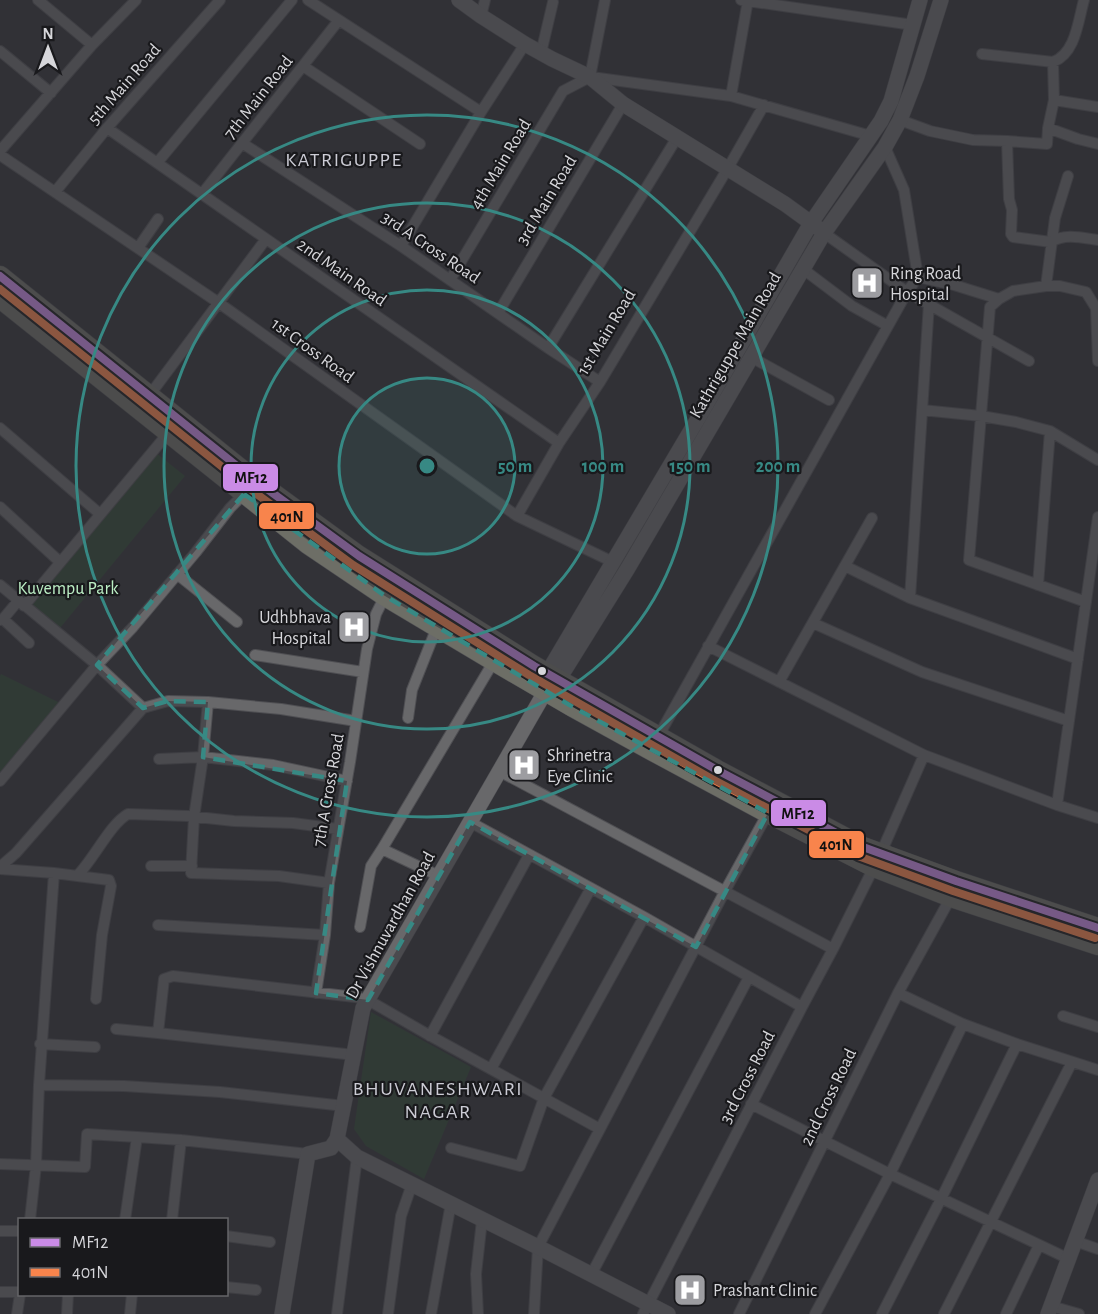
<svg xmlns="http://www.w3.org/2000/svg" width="1098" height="1314" font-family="'Alegreya Sans',sans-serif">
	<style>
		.green { fill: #304634 }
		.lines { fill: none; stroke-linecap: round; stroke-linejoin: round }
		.street-casing { stroke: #4f4f53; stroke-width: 12 }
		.secondary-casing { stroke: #4f4f53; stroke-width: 16 }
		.highway-casing { stroke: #4f4f53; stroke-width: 21 }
		.street { stroke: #68686a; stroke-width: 10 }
		.secondary { stroke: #68686a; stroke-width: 15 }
		.highway { stroke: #6d6e66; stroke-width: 20 }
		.bus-1-casing { stroke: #19191c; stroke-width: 12 }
		.bus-2-casing { stroke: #19191c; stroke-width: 12 }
		.bus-1 { stroke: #ca8be6; stroke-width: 8 }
		.bus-2 { stroke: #f8844c; stroke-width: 8 }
		.marked { fill: none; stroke: #378984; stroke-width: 4.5; stroke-dasharray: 12 8; stroke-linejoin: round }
		.ring { fill: none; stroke: #378984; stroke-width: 3 }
		.bus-dot { fill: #d6d6da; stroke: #19191c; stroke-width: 2 }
		.labels { text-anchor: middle; stroke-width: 4.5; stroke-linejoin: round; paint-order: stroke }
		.street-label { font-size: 18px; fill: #d6d6da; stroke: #19191c }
		.poi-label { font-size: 18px; fill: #d6d6da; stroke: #19191c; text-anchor: start }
		.park-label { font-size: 18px; fill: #bcefc5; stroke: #19191c }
		.neighbourhood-label { font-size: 20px; letter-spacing: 1.5px; fill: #ccccd5; stroke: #19191c }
		.centre { fill: #378984; stroke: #19191c; stroke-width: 3 }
		.ring-label { font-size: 18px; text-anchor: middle; font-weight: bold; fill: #378984; stroke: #19191c; stroke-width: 4.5; stroke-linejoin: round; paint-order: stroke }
		.line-badge { stroke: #19191c; stroke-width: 2 }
		.pale-badge-label { font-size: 16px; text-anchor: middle; font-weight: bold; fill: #111 }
	</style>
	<rect width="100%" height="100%" fill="#323237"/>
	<path class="green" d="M155,452L185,476L60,628L30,604Z
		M1,674L60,703L0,775V676Z
		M371,1012L471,1067L424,1179L366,1146L354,1129Z"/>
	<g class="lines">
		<g class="street-casing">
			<path id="street" d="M38,0L92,45
				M308,0L481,112
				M741,0L913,25
				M481,16L485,0
				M0,51L51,93
				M541,53L553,2
				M982,54L1053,62C1076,53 1078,21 1084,0
				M1053,62L1054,100
				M303,66L420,144
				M590,77L605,0
				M591,77L731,96L871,136
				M731,96L748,0
				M900,120L930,131L973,140L1007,141L1047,144L1048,128L1054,100L1098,107
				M107,128L559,443
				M1048,128L1078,139L1098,144
				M1007,141L1009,199L1012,210L1011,234L1013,237L1051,242C1065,233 1083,238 1098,240
				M242,143L401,246L548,348L600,382
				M0,151L92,45L136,0
				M0,155L219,303L517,516L613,562
				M157,163L292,0
				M55,192L107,128L220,0
				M202,194L339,20
				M824,233L907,292L1029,361
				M401,246L481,112L525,44
				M138,248L158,219
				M803,269L852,306L888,326
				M918,277L954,285L999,299
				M450,280L563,91L590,77
				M1046,286L1055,218L1068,176
				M498,313L623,104
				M548,348L678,136
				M751,357L829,400
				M149,396L266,239
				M922,410L981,416L1016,422L1050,431L1098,460
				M0,428L100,514
				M0,507L60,562
				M517,516L559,443L600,382L728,168L764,105
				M845,566L910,598L1078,659
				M177,574L237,622
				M0,585L97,665L143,708L168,701L208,702L281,709L356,721
				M1038,585L1050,431
				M910,598L929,303
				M1086,602L969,560L990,307L999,299L1013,291L1046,286H1060L1086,292L1096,308L1098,361
				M24,606L169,432
				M3,619L29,643
				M0,620L3,619L18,601
				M813,623L922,672L1069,721
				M708,646L924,755L1057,805L1098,818
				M255,655L363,672
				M779,682L872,518
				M208,702L203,757L194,817L191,873L279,876L329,883
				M408,718L412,690L437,627
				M658,737L907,292L918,277L904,190L885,147
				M159,759L203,757L273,765L347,781
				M499,771L833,949
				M0,781L97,665L133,627L196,552L230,508L244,494
				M1057,805L1098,517
				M470,822L644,917L802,1007
				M881,853L924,755
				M151,866H192
				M0,867L16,853L143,708
				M0,869L54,873L109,880L111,886L102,935L96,999
				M77,876C94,859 110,824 128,814L188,816L234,821L293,823L338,829
				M439,876L382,849L494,661
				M158,925L325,935
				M360,927L371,866L382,849
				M316,993L325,935L329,883L350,762L367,649L376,614L385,596
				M898,993L963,1024L1017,1044L1098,1070
				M1063,1016L1098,1027
				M116,1029L158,1033
				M430,1036L529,855
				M40,1044L95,1047
				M354,1055L158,1033L164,979L173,976L355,997L368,1000L427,1034L600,1129
				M491,1069L591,888
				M39,1085L54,873
				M751,1104L890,1174L1069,1259
				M451,1148L520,1166L544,1098L644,917
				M0,1164L85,1167L87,1134L137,1137
				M30,1220L36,1165L39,1085L124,1086L220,1092L344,1106
				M125,1220L137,1137L181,1140L308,1154
				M172,1220L181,1140
				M0,1231H20
				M226,1236L270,1242
				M1075,1241L1098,1249
				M591,1275L749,977
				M226,1287L256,1290
				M0,1292H20
				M1051,1306L1079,1314
				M17,1314L20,1294
				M67,1314L68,1294
				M130,1314L132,1294
				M337,1314L357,1157
				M388,1314L401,1216L412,1184
				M431,1314L451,1203
				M478,1314L476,1274L482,1220
				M534,1314L538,1247L725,891L768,813
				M643,1314L802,1007L833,949L874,867
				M739,1314L898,993L951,897
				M815,1314L890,1174L963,1024
				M882,1314L942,1197L1017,1044
				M944,1314L1072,1062
				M1006,1314L1039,1245"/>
		</g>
		<g class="secondary-casing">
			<path id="secondary" d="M459,0L481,16L525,44L552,59L590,77L623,104L785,204L818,228
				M542,682L703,410L811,223L881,121L891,101L920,0
				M554,687L628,568L824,233L885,147L900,120L917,76L941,0
				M541,699L363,1008L337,1139L357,1157L538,1247L668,1314
				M282,1314L308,1154L331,1148L337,1139
				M1048,1314L1098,1180"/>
		</g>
		<g class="highway-casing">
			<path id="highway" d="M0,276L252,478L359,556L534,666L717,770L863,847L956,881L1098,928
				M0,298L308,544L385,596L494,661L573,707L651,750L768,813L874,867L951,897L1098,945"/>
		</g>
		<use href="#street" class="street"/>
		<use href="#secondary" class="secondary"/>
		<use href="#highway" class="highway"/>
		<g class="bus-1-casing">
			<path id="bus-1" d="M0,276L252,478L359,556L534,666L717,770L863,847L956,881L1098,928"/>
		</g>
		<g class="bus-2-casing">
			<path id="bus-2" d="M0,289L246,486L353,565L529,675L712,779L858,856L953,891L1095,938"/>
		</g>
		<use href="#bus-1" class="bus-1"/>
		<use href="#bus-2" class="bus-2"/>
	</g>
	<path d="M0 0H1098V1314H0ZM244,494L385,596L573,707L768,813L696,947L470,822L368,1000L316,993L347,781L203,757L208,702L168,701L143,708L97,665Z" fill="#323237" fill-opacity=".55" fill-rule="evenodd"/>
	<path class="marked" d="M244,494L385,596L573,707L768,813L696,947L470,822L368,1000L316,993L347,781L203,757L208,702L168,701L143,708L97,665Z"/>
	<circle cx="427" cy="466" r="88" fill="#378984" fill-opacity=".12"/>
	<g class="ring">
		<circle cx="427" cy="466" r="88"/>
		<circle cx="427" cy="466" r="176"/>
		<circle cx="427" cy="466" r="263"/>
		<circle cx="427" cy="466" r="351"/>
	</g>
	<defs>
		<g id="hospital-square" transform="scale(1.725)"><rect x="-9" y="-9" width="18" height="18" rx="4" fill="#9d9da1" stroke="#19191c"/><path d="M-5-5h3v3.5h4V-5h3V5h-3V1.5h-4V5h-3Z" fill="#fff"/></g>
	</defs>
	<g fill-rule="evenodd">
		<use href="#hospital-square" x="867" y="283"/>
		<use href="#hospital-square" x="354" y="627"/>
		<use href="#hospital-square" x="524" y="765"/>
		<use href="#hospital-square" x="690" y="1290"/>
	</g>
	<g class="bus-dot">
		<circle cx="542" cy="671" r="5"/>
		<circle cx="718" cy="770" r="5"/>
	</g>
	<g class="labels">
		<g class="street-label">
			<text transform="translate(124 84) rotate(-49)" y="6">5th Main Road</text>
			<text transform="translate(258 97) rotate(-52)" y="6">7th Main Road</text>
			<text transform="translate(500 164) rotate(-59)" y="6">4th Main Road</text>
			<text transform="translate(546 200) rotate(-59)" y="6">3rd Main Road</text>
			<text transform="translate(431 247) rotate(34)" y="6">3rd A Cross Road</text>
			<text transform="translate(342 272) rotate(35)" y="6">2nd Main Road</text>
			<text transform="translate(606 332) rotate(-59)" y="6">1st Main Road</text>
			<text transform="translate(735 345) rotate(-60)" y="6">Kathriguppe Main Road</text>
			<text transform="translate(313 350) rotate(36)" y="6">1st Cross Road</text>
			<text transform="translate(328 790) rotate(-80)" y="6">7th A Cross Road</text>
			<text transform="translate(390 925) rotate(-61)" y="6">Dr Vishnuvardhan Road</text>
			<text transform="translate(747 1077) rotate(-63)" y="6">3rd Cross Road</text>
			<text transform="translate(828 1097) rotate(-64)" y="6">2nd Cross Road</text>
		</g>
		<g class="poi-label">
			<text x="890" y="279">Ring Road<tspan x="890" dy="21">Hospital</tspan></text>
			<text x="331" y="623" text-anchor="end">Udhbhava<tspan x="331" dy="21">Hospital</tspan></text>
			<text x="547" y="761">Shrinetra<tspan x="547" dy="21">Eye Clinic</tspan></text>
			<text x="713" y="1296">Prashant Clinic</text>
		</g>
		<g class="park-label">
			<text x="68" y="594">Kuvempu Park</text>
		</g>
		<g class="neighbourhood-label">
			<text x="344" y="166">KATRIGUPPE</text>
			<text x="438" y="1095">BHUVANESHWARI<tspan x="438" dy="23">NAGAR</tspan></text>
		</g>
	</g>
	<circle cx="427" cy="466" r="9" class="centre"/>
	<g class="ring-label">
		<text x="515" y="472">50 m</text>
		<text x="603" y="472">100 m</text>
		<text x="690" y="472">150 m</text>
		<text x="778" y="472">200 m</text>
	</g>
	<g class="line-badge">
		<rect x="222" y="463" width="57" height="29" rx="6" fill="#ca8be6"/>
		<rect x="258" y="502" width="57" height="28" rx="6" fill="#f8844c"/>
		<rect x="770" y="799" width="57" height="28" rx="6" fill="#ca8be6"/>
		<rect x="808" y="830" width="57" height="29" rx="6" fill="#f8844c"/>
	</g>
	<g class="pale-badge-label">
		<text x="251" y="483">MF12</text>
		<text x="287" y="522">401N</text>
		<text x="798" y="819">MF12</text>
		<text x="836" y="850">401N</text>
	</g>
	<rect x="18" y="1218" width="210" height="78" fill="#19191c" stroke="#656568" stroke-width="1.5"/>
	<rect x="30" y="1238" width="30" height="9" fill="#ca8be6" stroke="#656568" stroke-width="1.5"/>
	<text x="72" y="1248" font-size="18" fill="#d6d6da">MF12</text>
	<rect x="30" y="1268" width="30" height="9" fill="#f8844c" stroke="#656568" stroke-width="1.5"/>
	<text x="72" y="1278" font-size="18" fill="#d6d6da">401N</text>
	<g transform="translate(48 48)" stroke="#19191c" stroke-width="4.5" paint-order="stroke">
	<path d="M0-4.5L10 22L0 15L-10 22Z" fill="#d6d6da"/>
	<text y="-9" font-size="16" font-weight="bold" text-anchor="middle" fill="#d6d6da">N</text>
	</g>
</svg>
